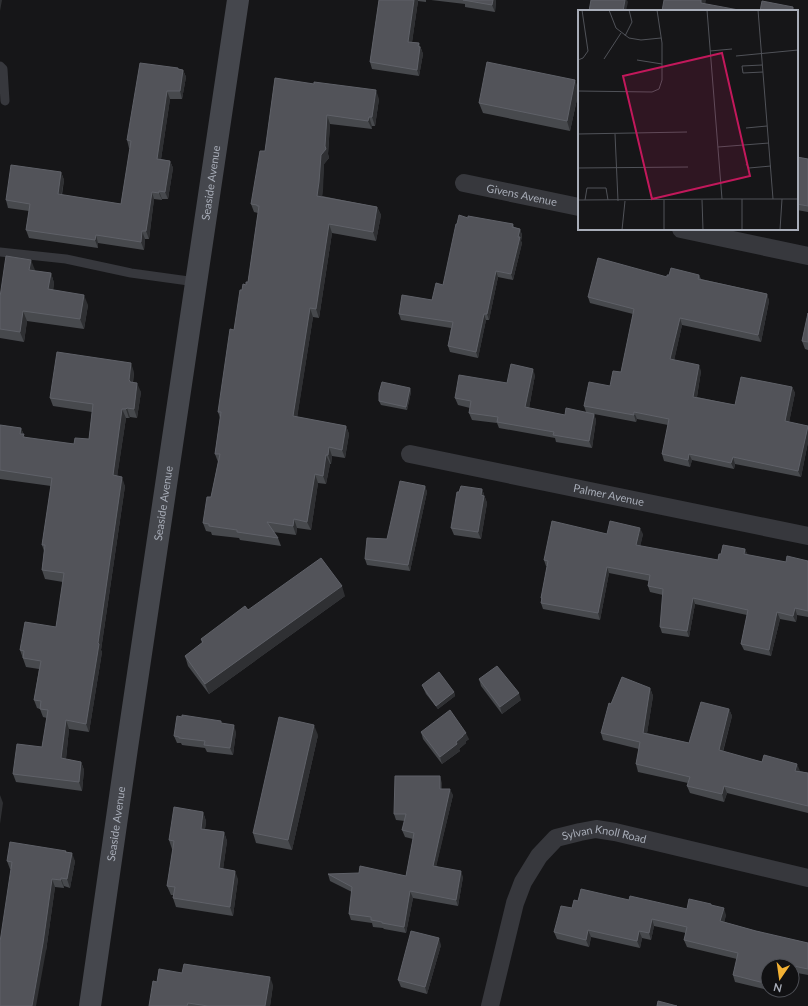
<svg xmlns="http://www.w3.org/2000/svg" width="808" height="1006" font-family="Lato,sans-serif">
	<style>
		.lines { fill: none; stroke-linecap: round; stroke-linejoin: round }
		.lane { stroke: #37383d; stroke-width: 9 }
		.street { stroke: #37383d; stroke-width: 18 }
		.secondary { stroke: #45474d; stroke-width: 22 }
		.wall { fill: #47494d }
		.shaded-wall { fill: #2f3033 }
		.building { fill: #525359; stroke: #5f6168 }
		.labels { text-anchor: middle; stroke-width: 3.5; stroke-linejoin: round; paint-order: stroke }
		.street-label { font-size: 11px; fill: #a8adb8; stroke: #111113 }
		.inset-road { fill: none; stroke: #505258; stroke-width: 1 }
		.view { fill: #c2185b; fill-opacity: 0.15; stroke: #c2185b; stroke-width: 2 }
		.inset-edge { fill: none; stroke: #a8adb8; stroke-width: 2 }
	</style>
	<rect width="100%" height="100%" fill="#161618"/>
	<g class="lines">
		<path class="lane" d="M0,66L3,69L5,101
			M0,252L66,259L131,273L196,282"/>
		<g class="street">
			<path id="s1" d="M464,183L579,207"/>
			<path d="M681,229L808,256"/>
			<path id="s2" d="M410,454L808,536"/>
			<path id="s3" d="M490,1006L515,903L523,882L539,856L556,838L580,832L596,829L615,832L808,878"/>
		</g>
		<path class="secondary" id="s4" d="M90,1006L127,748L238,0"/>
	</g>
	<path class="wall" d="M379,0H426V2L418,1L412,42L419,43L423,54L419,76L372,69L370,62Z
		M431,0H496L495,12L465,7V4Z
		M178,68V69L183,70L186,77L182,99H170L161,159L170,161L173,168L168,199H162V200L154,199L149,239H145L144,250L98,243V248L29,238L26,230L29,211L8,208L6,200L61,172L64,180L62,195L121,204L130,148H129L127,140Z
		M275,78L379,99L375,126H372V129L330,124L328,154L329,158L324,164L322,196L377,207L381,215L376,241L332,233L319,318L313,317L297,417L346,426L349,434L345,458L332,456L331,464H330L326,484L318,483L311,530L297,528L296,535L273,532L278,538L281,546L240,540L239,538L212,535L211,532L206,531L203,523L211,497L218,462L215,454L220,418L218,412L242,290L248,282L258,213L254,212L251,204L265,151Z
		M579,90L570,131L483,113L479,103Z
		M797,157L808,159V212L797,210Z
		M468,218L513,224L514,227L520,229L522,235L521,241L522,243L513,280L498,277L489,320H486L478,358L450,352L448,346L451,328L401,320L399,314L432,300L443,285L457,224Z
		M35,270L34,271L51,273L54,283L53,290L88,305L84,329L27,321L24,342L0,338V297Z
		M669,275H699L701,279L767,294L769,301L761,342L682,325L674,360L701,371L697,397L735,405L792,387L795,393L789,422L808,426V442L801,477L735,464L734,469L692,460L690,467L664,461L662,454L668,425L637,419L636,422L594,414L596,420L592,448L556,442L555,438L499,428L497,423L472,420L469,413L470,408L458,405L455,398L507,383L535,375L529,408L565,415L586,412L584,406L610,386L621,372L633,314L590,303L588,297L667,277Z
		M808,313V350L805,349L802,341Z
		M134,372L133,383L141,392L137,418L130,417L129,418H126L117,476L125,486L101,650L102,652L89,732L69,729L66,759L81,762L84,770L82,791L16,782L13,774L42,747L47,718L43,717L40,709L37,708L34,700L39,669L26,667L20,650L56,627L63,582L45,579L42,570L44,551L42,545L51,486L0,479V425L21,428L25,438L74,444L89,439L92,412L53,406L50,398Z
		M410,388L411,392L407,410L381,405L379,401Z
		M425,486L427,492L410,571L367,565L365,559L387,539Z
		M482,489L487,503L481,539L454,535L451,528Z
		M607,534H643L640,546L718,560L721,554L745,549L747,555L786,562L808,561V617L797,615L796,622L780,619L771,656L744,650L741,644L747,615L695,604L689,637L662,633L660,627L663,595L650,592L648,586L649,581L609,573L600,620L543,609L541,603V598L547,566H546L544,560Z
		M345,596L209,694L188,666L185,656L202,643L201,639L248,610Z
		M479,679L521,700L502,714L481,686Z
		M422,685L454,692L455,696L438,709L426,694Z
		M650,688L653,696L647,733L689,743L729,709L732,716L723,752L808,773V813L727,793L724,802L690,793L687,786L688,783L638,772L636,764L639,749L603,740L601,733L611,704Z
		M222,723L236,732L233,755L207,752L205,748L182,745L181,743H177L174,736Z
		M421,732L469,739L465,742L466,743L459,749L460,751L442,764L423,739Z
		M318,735L292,850L256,843L253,833Z
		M442,783V789L453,795L436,866L463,877L458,906L413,898L406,933L384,929L383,928L373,927L372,923L351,920L349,914L352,892L330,881L328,874L406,876L413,839L405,837L402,830L405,821L396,820L394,814Z
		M203,812L206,821L205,829L224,832L227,841L223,869L238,879L233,916L176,907L173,898V895H171L167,886L173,849H172L169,840Z
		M66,851L75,861L70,888L64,886V888L55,887L46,951L11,869H10L7,861Z
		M629,900L687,909L712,905L726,915L724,922L756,931L808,943V975L792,972V966H768V990L735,982L733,975L737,959L687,947L684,940L686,933L654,926L651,940L642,938L640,948L591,937L589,947L557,939L554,932L578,901Z
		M441,945L427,994L401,987L398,980Z
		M182,973L273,985L270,1006H149L157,982Z"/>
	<path class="shaded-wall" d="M0,0H2L0,11Z
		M414,0H418V1L411,49L408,42Z
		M493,0H496L495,12L492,5Z
		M625,0H627L628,2L626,11H623Z
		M701,0H706L704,11L701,3Z
		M419,43L423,54L419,76L417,70Z
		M183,70L186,77L182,99L180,91Z
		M575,80L579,90L570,131L567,121Z
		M376,90L379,99L375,126L372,117Z
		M167,91L170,99L160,166L157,159Z
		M327,115L330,124L328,154L329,158L324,164L323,191L321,204L317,196L321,155L325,146Z
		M369,117L372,126V129L368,121Z
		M170,161L173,168L168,199L165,192Z
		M61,172L64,180L60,202L58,194Z
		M159,191L162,199V200L159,193Z
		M152,192L154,199L149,239L146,231Z
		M377,207L381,215L376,241L373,232Z
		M329,224L332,233L319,318L316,309Z
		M520,229L522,235L521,241L522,243L513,280L511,274Z
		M142,231L145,239L144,250L141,242Z
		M96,235L98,243V248L95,240Z
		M31,260L35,270L33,280L29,270Z
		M496,271L498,277L489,320L487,314Z
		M51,273L54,283L52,299L48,289Z
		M767,294L769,301L761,342L758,335Z
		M84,295L88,305L84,329L80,319Z
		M310,308L313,317L296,425L293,416Z
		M23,311L27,321L24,342L20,332Z
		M484,314L486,320L478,358L476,352Z
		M680,318L682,325L673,366L670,359Z
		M131,363L134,372L132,386L129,380Z
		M699,365L701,371L696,403L693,397Z
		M533,369L535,375L528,414L525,407Z
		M137,383L141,392L137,418L134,409Z
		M792,387L795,393L788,428L785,421Z
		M410,388L411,392L407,410L406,407Z
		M127,408L130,417L129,418L126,409Z
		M122,409L126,418L116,484L113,475Z
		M634,412L637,419L636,422L634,415Z
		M594,414L596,420L592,448L589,441Z
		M346,426L349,434L345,458L342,450Z
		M808,426V442L801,477L798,471Z
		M21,428L27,443L20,434Z
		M329,447L332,456L331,464L328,455Z
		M689,454L692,460L690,467L688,460Z
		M326,455L330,464L326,484L323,476Z
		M733,457L735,464L734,469L731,463Z
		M315,474L318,483L311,530L307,522Z
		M122,477L125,486L101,650L102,652L89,732L86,724Z
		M425,486L427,492L410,571L408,565Z
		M482,489L487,503L481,539L478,532L481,495Z
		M294,519L297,528L296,535L293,526Z
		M640,528L643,534L639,552L636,545Z
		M745,549L748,555L744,554Z
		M607,567L609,573L600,620L598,613Z
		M342,586L345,596L209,694L205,684Z
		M693,598L695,604L689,637L687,631Z
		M795,608L797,615L796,622L793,616Z
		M777,612L780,619L771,656L769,650Z
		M650,688L653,696L646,740L643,733Z
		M454,692L455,696L438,709L436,706Z
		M519,693L521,700L502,714L500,707Z
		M729,709L732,716L721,758L719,750Z
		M66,720L69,729L65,767L61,758Z
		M234,725L236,732L233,755L230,748Z
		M314,725L318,735L292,850L288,840Z
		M466,733L469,739L465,742L466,743L459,749L460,751L442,764L440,757L456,742L463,735Z
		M81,762L84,770L82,791L79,782Z
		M797,764L800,771H795Z
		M440,776L442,783V795L440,789Z
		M724,786L727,793L724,802L722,794Z
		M450,789L453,795L435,872L433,866Z
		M0,795L3,803L0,824Z
		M203,812L206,821L204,837L201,829Z
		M224,832L227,841L222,877L219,868Z
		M72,853L75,861L70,888L67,879Z
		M235,871L238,879L233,916L230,907Z
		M461,871L463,877L458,906L456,900Z
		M61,878L64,886V888L61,880Z
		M52,879L55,887L46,951L36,1006H32Z
		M410,891L413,898L406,933L404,927Z
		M724,908L726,915L723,928L720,921Z
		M652,919L654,926L651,940L649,933Z
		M588,930L591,937L589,947L586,940Z
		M639,931L642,938L640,948L637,941Z
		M439,938L441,945L427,994L425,987Z
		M270,977L273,985L270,1006H265Z"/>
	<path class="building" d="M379,0H414L408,42L419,43L418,46L420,47L417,70L370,62Z
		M463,0H493L492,5Z
		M591,0H625L623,11H589Z
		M664,0H701V3L744,11H662Z
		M762,1L793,7V11H760Z
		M487,62L575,80L567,121L479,103Z
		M140,63L178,68V69L183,70L180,91H167L157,159L170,161L165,192L159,191V193L152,192L146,231H142L141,242L96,235L95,240L26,230L30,204L6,200L11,165L61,172L58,194L121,204L131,141L127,140Z
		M275,78L314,84V82L376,90L372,117H369L368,121L327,115L325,146L326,149L321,155L319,182L317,196L377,207L373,232L329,224L316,309L310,308L293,416L346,426L342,450L329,447L328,455H326L323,476L315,474L307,522L294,519L293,526L267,522L278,538L237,532V530L209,526V524L203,523L207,497H211L220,454H215L221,412H218L230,329L234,330L240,290H242L243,284L246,285V282H248L259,206H257V205L251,204L260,151H265Z
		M797,157L808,159V206L797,204Z
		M459,215L468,218V216L513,224L512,227L520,229L518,237H520L511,274L496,271L487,314H484L476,352L448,346L453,322L399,314L402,295L432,300L436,283L443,285L456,224H457Z
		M6,256L31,260L29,270L51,273L48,289L84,295L80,319L23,311L20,332L0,329V297Z
		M598,258L667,277V275H669L671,268L699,275L698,279L767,294L758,335L680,318L670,359L699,365L693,397L735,405L741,377L792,387L785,421L808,426L798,471L733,457L731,463L689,454L688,460L662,454L669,419L634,412V415L584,406L589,382L610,386L613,371L621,372L634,309L588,297Z
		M808,313V342L802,341Z
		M57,352L131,363L129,380L130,381V382L137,383L134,409L127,408L126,409H122L113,475L122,477L98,643L99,644L86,724L66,720L61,758L81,762L79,782L13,774L17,744L42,747L48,710L40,709L41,701L34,700L41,661L23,658L24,651L20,650L25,622L56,627L64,573L42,570L45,545H42L52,478L0,470V425L21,428L20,434H24L23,437L74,444L75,438L89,439L93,404L50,398Z
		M511,364L533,369L525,407L565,415L566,408L594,414L589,441L553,435L554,432L497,422L498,417L469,413L471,401L455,398L459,375L507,383Z
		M382,382L410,388L406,407L379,401V393Z
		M400,481L425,486L408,565L365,559L367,538L387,539Z
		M461,486L482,489L481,495L484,496L478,532L451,528L457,492H459Z
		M552,521L607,534L610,521L640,528L636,545L718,560L719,554H721L723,545L745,549L744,554L786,562L787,556L808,561V611L795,608L793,616L777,612L769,650L741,644L748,610L693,598L687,631L660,627L663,589L648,586L650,575L607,567L598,613L541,603L542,598H541L548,561L544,560Z
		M321,558L342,586L205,684L185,656L203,642L201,639L245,606L248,610Z
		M497,666L519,693L500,707L479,679Z
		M439,672L454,692L436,706L425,690L422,685Z
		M622,677L650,688L643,733L689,743L701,702L729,709L719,750L762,762L764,755L797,764L795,771L808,773V806L724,786L722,794L687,786L690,777L636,764L640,742L601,733L609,703L611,704Z
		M450,710L466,733L463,735V736L456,742L457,744L440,757L421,732Z
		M182,715L221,721V723L234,725L230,748L204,745L205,741L179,738V737L174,736L177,716L182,717Z
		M279,717L314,725L288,840L253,833Z
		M395,776H440V789H450L433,866L461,871L456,900L410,891L404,927L382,923V922L371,920V917L349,914L352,887L328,874L359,873L360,866L406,876L414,833L402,830L406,814H394Z
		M174,807L203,812L201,829L224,832L219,868L235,871L230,907L173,898L175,887L167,886L174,841L169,840Z
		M10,842L66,851L65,852L72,853L67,879L61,878V880L52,879L43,943L32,1006H0V942L12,862L7,861Z
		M581,889L629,900L630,896L687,909L689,899L711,904V905L724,908L720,921L756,931L808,943V969L774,962L773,966H768V984L733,975L738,953L684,940L687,927L652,919L649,933L639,931L637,941L588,930L586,940L554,932L561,906L572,908L574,900L578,901Z
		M411,931L439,938L425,987L398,980Z
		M184,964L270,977L265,1006H208L188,1003L187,1006H149L153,981L157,982L159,969L182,973Z
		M658,1001L677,1006H657Z"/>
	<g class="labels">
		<g class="street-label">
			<text dy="4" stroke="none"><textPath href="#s4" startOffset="832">Seaside Avenue</textPath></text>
			<text dy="4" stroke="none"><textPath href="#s1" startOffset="59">Givens Avenue</textPath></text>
			<text dy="4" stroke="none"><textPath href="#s2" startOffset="203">Palmer Avenue</textPath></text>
			<text dy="4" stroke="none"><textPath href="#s4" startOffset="508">Seaside Avenue</textPath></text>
			<text dy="4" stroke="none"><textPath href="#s4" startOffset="184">Seaside Avenue</textPath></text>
			<text dy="4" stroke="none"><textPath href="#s3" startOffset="233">Sylvan Knoll Road</textPath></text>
		</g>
	</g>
	<g transform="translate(578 10)">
		<rect width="220" height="220" fill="#161618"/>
		<path class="inset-road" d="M31,0L38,18L51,28L63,30L83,28M180,0L195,189M47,26L54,12L51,0M132,41L154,39M158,46L220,40M26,49L43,23M0,50L5,48L10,41L4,0M59,50L84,54M184,55L164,56L165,63L185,62M0,81L74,82L81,79L84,70V33L79,0M168,118L189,116M0,124L109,122M37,124L40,191M140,137L191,133M168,154L171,158L193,156M0,158L110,157M144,189H220M164,189V220M0,190L144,189L129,0M7,190L9,178H28L30,190M86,190V220M124,190L125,220M44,220L47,191M202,220L204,189"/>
		<path class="view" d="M144,43L172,166L74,189L45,66Z"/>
		<rect width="220" height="220" class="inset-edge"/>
	</g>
	<g transform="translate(780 978) rotate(193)"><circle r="19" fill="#111113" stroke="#4d4f55"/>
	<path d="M0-3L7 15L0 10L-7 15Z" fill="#f2b134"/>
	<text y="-6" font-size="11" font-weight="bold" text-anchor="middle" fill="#a8adb8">N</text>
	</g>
</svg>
